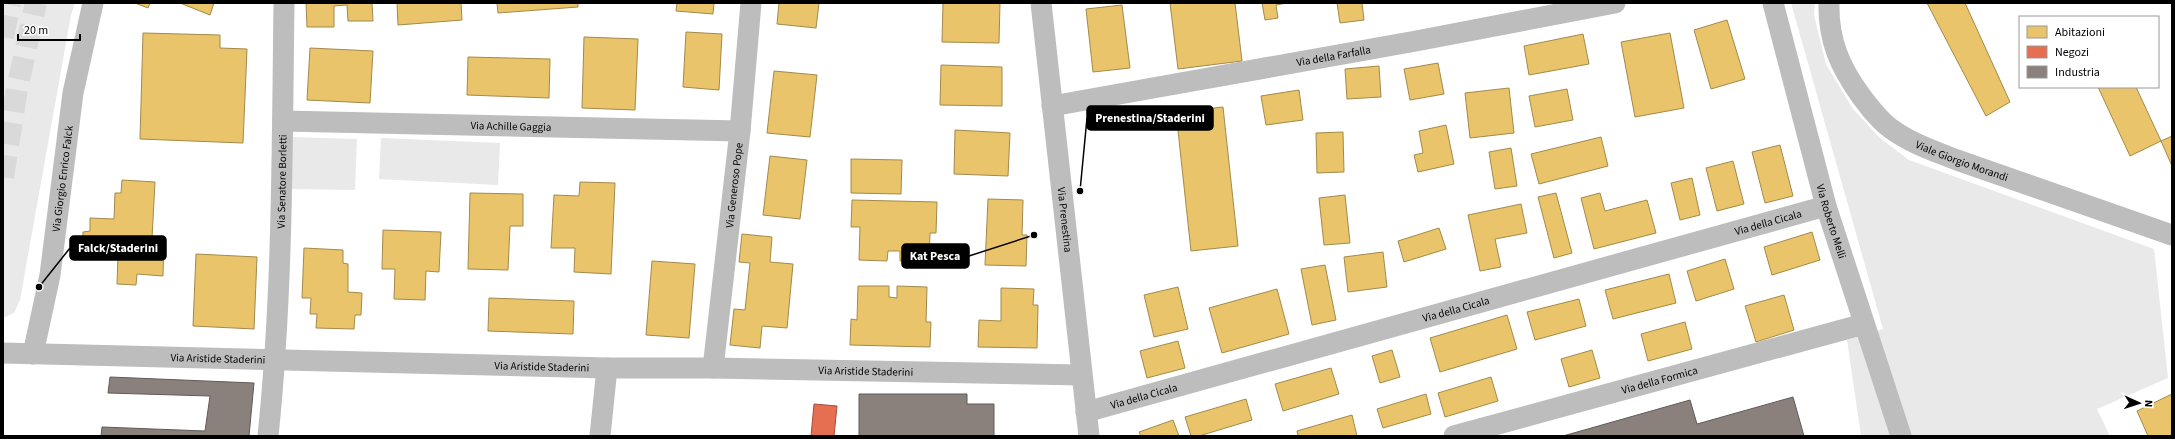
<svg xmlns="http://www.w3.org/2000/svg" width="2175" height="439" font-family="'Source Sans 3',sans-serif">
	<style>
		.green { fill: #e9e9e9 }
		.homes { fill: #e9c46a; stroke: #a3894a }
		.shops { fill: #e76f51; stroke: #a24e39 }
		.industry { fill: #8a817c; stroke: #615a57 }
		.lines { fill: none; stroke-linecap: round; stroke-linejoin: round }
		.major-tunnel { stroke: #d9d9d9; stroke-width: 22; stroke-dasharray: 22 11; stroke-linecap: butt }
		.minor { stroke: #bdbdbd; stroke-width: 21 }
		.labels { text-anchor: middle; stroke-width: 4; stroke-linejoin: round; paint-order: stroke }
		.street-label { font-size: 11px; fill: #000; stroke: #fff }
		.leader { fill: none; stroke: #000; stroke-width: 1.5 }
		.callout-dot { fill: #000; stroke: #fff; stroke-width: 1.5 }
		.callout { fill: #000; stroke: #000; stroke-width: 1.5 }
		.callout-label { font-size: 12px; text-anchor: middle; font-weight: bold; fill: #fff }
	</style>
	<rect width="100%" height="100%" fill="#fff"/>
	<path class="green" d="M3,3H75L71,15L20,300L14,313L3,318Z
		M1791,3H1815L1814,15L1826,64L1853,109L1880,138L1909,160L2154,249L2168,378L2097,409L2110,436H1861L1847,340L1883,329Z
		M290,137L357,139L355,190L289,189Z
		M381,138L500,143L498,185L379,179Z"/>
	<path class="homes" d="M135,3H150L148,8Z
		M180,3H214L210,15Z
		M306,3H372L373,21H348L347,5L334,6V27H307Z
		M397,3H461L462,20L398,25Z
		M497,3H578V7L498,13Z
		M677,3H714L713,14L676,11Z
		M779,3H819L816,28L777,24Z
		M943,3H1000L999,43L942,42Z
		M1170,3H1235L1242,61L1178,69Z
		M1262,3H1287L1276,5L1278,18L1265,20Z
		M1337,3H1362L1364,20L1340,23Z
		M1927,3H1965L2010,102L1986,116Z
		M1122,5L1130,68L1093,72L1086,9Z
		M1727,20L1745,79L1711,89L1694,30Z
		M686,32L722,34L719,90L683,87Z
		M143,33L220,35V48L247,49L243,143L140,139Z
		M1670,33L1684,108L1635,117L1621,42Z
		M1583,34L1589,64L1529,75L1524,46Z
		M584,37L638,39L635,110L582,108Z
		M310,48L373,51L370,103L307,100Z
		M468,57L550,59L549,98L467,95Z
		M1438,63L1444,94L1410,100L1404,69Z
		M941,65L1002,67V106L940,105Z
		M1379,66L1381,97L1347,99L1345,69Z
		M774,71L817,75L810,137L767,133Z
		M2098,87H2136L2161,141L2130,156Z
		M1509,88L1514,133L1470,138L1465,93Z
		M1567,89L1573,120L1535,127L1529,96Z
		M1299,90L1303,120L1266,125L1261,96Z
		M1223,107L1238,246L1191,251L1176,112Z
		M1446,125L1454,164L1418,172L1414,155L1423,153L1419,131Z
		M955,130L1010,133L1008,176L954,174Z
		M1343,132L1344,172L1317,173L1316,133Z
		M2172,136V166L2161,141Z
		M1601,137L1608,166L1539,184L1531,154Z
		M1780,145L1793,196L1765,203L1752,152Z
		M1511,148L1517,186L1495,189L1489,152Z
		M770,156L807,160L800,219L763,215Z
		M851,159L902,160L901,194L851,193Z
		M1733,161L1744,204L1717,211L1706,168Z
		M1692,178L1700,215L1680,220L1671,183Z
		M122,180L155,182L152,238H164L163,276L137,274L136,285L117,284L118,255L82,253L83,232L90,231V218L114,219L115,193H121Z
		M580,182L615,183L611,274L574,272L575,248H551L554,195L579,196Z
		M470,193L523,194V226H510L508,270L468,269Z
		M1556,193L1572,253L1554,258L1538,197Z
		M1600,193L1605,211L1647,200L1656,233L1594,249L1581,198Z
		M1345,195L1350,243L1324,245L1319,198Z
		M988,199L1023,200L1022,235H1027L1026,266L985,265Z
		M852,200L937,202L936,233H930L929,262L900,261V251H888L887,261L859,260L860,227H851Z
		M1521,204L1527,233L1495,239L1501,267L1480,271L1468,215Z
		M1439,228L1446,249L1404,262L1398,241Z
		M383,230L441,232L439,272L426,271L425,300L394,299L395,269H382Z
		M1812,232L1820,260L1772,275L1764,247Z
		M742,234L772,237L770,262L793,264L787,328L762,326L760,348L730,345L734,309L745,310L750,263L739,262Z
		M304,248L343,250V263L348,264V292L362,293L361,315H355L354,329L316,328L317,314H310L311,298H302Z
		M1383,252L1387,287L1348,292L1344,257Z
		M196,254L257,257L254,329L193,326Z
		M1725,259L1734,289L1696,301L1687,271Z
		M652,261L695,264L689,338L646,335Z
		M1325,265L1336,320L1312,325L1301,269Z
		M1669,274L1676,303L1613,319L1605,290Z
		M858,286H889V297L897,298V286L927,287L926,322H931L930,347L850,345L851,319L857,320Z
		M1178,287L1188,329L1154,337L1144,295Z
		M1001,288L1034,289L1033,305H1038L1037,348L978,347L979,320L1001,321Z
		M1277,289L1289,334L1222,353L1209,308Z
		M1784,295L1794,330L1756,342L1745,306Z
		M489,298L574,301L573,334L488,331Z
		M1579,299L1586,326L1535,340L1527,312Z
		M1507,315L1517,349L1440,372L1430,338Z
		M1685,322L1692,349L1648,361L1641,334Z
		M1178,341L1185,368L1147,378L1140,351Z
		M1392,350L1400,377L1380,383L1372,356Z
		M1592,350L1600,378L1569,387L1561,359Z
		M1331,368L1339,394L1283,411L1275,384Z
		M1491,377L1498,401L1445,417L1438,393Z
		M1426,394L1431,414L1383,428L1377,409Z
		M2172,394V436H2148L2137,411Z
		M1246,399L1252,420L1199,436H1191L1185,417Z
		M1352,415L1357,436H1298L1297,431Z
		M1173,420L1179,436H1141L1139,432Z"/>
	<path class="shops" d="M814,404L837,406L834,436H811Z"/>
	<path class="industry" d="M110,377L254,383L249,436H101L102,427L205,431L210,396L108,393Z
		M859,394H967V404H994V436H859Z
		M1793,397L1804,436H1563L1690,400L1697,424Z"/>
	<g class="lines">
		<path class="major-tunnel" d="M3,37L10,3
			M3,177L17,89L36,3"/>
		<g class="minor">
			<path id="s1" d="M1041,3L1089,436"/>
			<path id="s2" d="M1773,3L1826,206L1901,436"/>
			<path id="s3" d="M1829,3C1828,40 1840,67 1861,96C1870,108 1879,120 1890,128C1910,143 1934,151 1957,160L2172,235"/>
			<path id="s4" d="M1052,106L1416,41L1615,3"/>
			<path id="s5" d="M283,121L740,131"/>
			<path id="s6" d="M3,353L607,368H713L1081,375"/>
			<path id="s7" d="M33,354L50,275L73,93L93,3"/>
			<path id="s8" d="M713,368L740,131L751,3"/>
			<path id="s9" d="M1086,412L1826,206"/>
			<path id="s10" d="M268,436C283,292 282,148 284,3"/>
			<path d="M600,436L607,368"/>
			<path id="s11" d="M1454,436L1864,324"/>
		</g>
	</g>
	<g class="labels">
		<g class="street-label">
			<text dy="4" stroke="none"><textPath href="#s4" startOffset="286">Via della Farfalla</textPath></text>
			<text dy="4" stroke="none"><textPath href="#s5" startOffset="228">Via Achille Gaggia</textPath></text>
			<text dy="4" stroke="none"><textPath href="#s3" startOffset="223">Viale Giorgio Morandi</textPath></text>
			<text dy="4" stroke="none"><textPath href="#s7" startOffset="178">Via Giorgio Enrico Falck</textPath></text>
			<text dy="4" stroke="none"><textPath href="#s10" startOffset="255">Via Senatore Borletti</textPath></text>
			<text dy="4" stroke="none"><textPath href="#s8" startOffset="184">Via Generoso Pope</textPath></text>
			<text dy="4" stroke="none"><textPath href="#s1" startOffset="218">Via Prenestina</textPath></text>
			<text dy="4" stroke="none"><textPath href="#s2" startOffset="226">Via Roberto Melli</textPath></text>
			<text dy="4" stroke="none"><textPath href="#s9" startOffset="708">Via della Cicala</textPath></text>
			<text dy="4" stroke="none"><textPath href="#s9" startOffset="384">Via della Cicala</textPath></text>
			<text dy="4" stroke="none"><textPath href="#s6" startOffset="215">Via Aristide Staderini</textPath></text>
			<text dy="4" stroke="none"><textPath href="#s6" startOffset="539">Via Aristide Staderini</textPath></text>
			<text dy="4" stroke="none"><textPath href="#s6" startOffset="863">Via Aristide Staderini</textPath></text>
			<text dy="4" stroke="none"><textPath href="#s11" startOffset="213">Via della Formica</textPath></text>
			<text dy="4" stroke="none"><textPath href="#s9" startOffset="60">Via della Cicala</textPath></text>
		</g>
	</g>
	<path class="leader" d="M1080 191L1087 118M39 287L70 248M1034 235L969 256"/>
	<g class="callout-dot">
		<circle cx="1080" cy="191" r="4"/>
		<circle cx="39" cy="287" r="4"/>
		<circle cx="1034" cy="235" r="4"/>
	</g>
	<g class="callout">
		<rect x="1087" y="106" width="126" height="24" rx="4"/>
		<rect x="70" y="236" width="96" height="24" rx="4"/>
		<rect x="902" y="244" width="67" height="24" rx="4"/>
	</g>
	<g class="callout-label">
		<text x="1150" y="122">Prenestina/Staderini</text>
		<text x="118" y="252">Falck/Staderini</text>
		<text x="935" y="260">Kat Pesca</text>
	</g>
	<rect width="2175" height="439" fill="none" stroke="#000000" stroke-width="8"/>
	<rect x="2019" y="16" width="140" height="72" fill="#ffffff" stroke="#999999"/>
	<rect x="2027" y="26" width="20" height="12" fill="#e9c46a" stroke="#999999"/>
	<text x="2055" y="36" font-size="12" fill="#000000">Abitazioni</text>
	<rect x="2027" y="46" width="20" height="12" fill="#e76f51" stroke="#999999"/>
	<text x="2055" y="56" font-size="12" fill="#000000">Negozi</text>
	<rect x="2027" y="66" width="20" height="12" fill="#8a817c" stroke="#999999"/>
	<text x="2055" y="76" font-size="12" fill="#000000">Industria</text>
	<g transform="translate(2139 403) rotate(93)" stroke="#ffffff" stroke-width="3" paint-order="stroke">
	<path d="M0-3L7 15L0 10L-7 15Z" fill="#000000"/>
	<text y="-6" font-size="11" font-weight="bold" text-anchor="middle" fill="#000000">N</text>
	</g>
	<path d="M18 34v6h62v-6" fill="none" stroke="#000000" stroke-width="2"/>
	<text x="24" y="34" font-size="12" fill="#000000" stroke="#ffffff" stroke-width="3" paint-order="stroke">20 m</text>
</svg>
